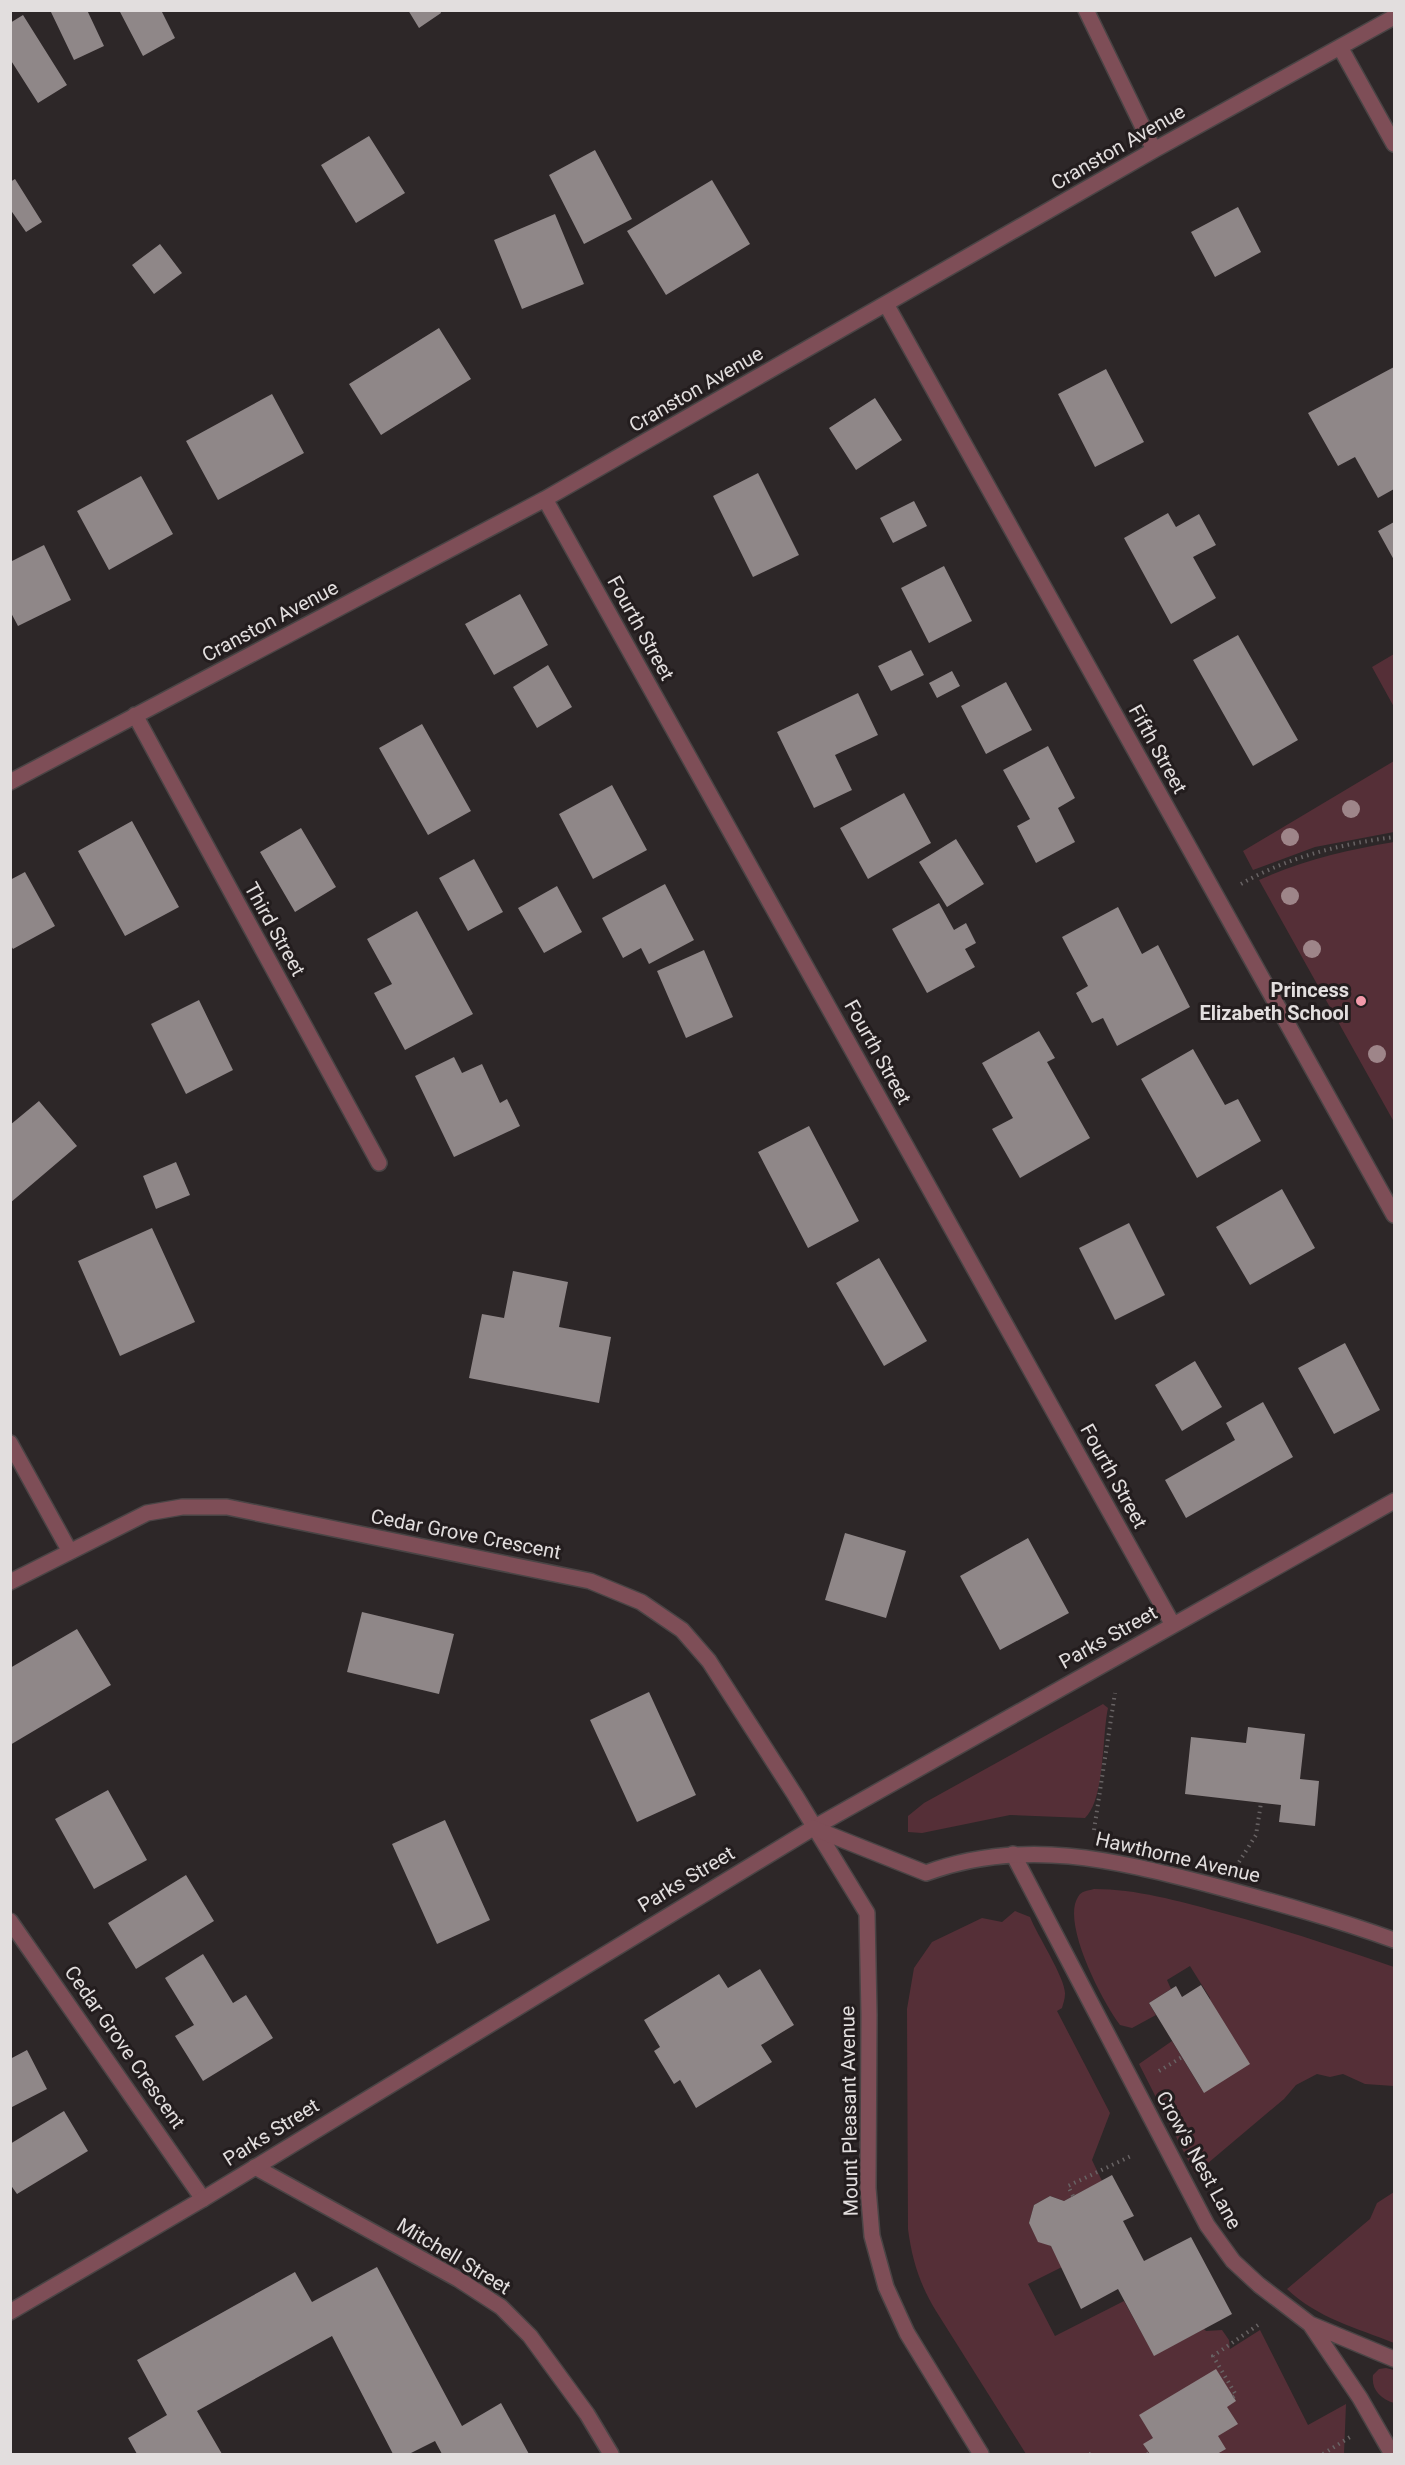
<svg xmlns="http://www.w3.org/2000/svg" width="1405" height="2465" font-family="Roboto,sans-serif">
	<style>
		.green { fill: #552f37 }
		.building { fill: #8f8788 }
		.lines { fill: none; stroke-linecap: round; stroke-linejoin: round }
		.minor-casing { stroke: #4a4445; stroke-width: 18 }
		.tertiary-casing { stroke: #4a4445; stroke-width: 18 }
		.path { stroke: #686364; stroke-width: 4; stroke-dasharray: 1.5 4.5; stroke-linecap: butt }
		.minor { stroke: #7e4e57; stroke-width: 15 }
		.tertiary { stroke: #7e4e57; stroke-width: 15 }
		.tree { fill: #9e8589 }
		.poi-dot { fill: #f39aaa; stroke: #231d1e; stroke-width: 2 }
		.labels { text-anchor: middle; stroke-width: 6; stroke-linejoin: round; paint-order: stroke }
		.street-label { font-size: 20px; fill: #e2dede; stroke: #231d1e }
		.poi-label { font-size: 20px; font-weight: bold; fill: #e2dede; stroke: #231d1e; text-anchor: end }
	</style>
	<rect width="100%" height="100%" fill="#2d2728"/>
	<path class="green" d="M1394,654V707L1372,667Z
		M1394,761V832L1315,847L1253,870L1243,851Z
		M1394,842V1122L1259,880C1303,860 1347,850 1394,842Z
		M1103,1704L1108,1708C1102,1736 1105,1799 1085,1818L1010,1815L922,1833L908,1832V1816L924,1803Z
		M1094,1889C1136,1889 1179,1901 1219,1912C1279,1928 1337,1947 1394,1967V2086L1365,2084L1343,2074L1330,2077L1317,2074L1296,2085L1284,2099L1195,2174L1139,2064L1172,2041L1202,2090L1210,1998L1190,1966L1167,1980L1171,1989L1149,2003L1156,2015L1132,2028L1120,2025C1103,2003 1061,1923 1078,1897C1081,1891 1087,1891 1094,1889Z
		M1015,1911L1030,1917C1037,1935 1066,1979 1065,1994C1065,1999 1063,2004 1062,2008L1057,2011L1110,2113L1092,2160L1102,2181L1064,2201L1050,2196L1034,2205L1029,2223L1038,2241L1051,2246L1062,2267L1028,2284L1055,2336L1124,2301L1154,2355L1204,2329L1206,2331L1222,2330L1229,2340L1230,2349L1260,2330L1308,2425L1346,2404L1344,2454H1026L936,2311C920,2285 912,2260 908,2229L907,2009L914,1968L932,1942L982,1918L1002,1922Z
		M1394,2192V2343C1357,2328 1317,2318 1287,2289L1370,2219L1377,2203Z
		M1386,2368L1394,2370V2403C1381,2399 1371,2390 1373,2375L1379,2369Z"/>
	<path class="building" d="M50,10H87L104,46L74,60Z
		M119,10H161L175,38L143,56Z
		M408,10H440L441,13L419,28Z
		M23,15L67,85L38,103L10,59V23Z
		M369,136L405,193L356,223L321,165Z
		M595,150L632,219L584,244L549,175Z
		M15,179L42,222L26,232L10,209V182Z
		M712,180L750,244L666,295L627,231Z
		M1238,207L1261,252L1215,277L1191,232Z
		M555,214L584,284L522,309L494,240Z
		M160,244L182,273L154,294L132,265Z
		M439,328L471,379L381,435L349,384Z
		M1394,367V489L1378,498L1355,457L1338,466L1308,413Z
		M1106,369L1144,442L1095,467L1058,394Z
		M272,394L304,453L218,500L186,441Z
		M875,398L902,440L856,470L829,428Z
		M758,473L799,555L753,577L713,496Z
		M141,476L173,534L109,570L77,511Z
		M914,501L927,526L893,543L880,518Z
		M1168,513L1176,527L1199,514L1216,545L1193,557L1216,598L1171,624L1124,538Z
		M1394,522V560L1378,531Z
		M44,545L71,600L18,626L10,611V562Z
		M944,566L972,621L929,643L901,588Z
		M520,594L548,645L494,675L465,624Z
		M1238,635L1298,740L1253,766L1193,660Z
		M911,650L924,675L891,691L878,666Z
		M548,665L572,707L537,728L513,687Z
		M952,671L960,686L937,698L929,683Z
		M1006,682L1032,730L986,754L961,706Z
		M858,693L878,735L835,755L852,790L814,808L777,732Z
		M422,724L471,811L428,835L379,748Z
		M1048,746L1075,798L1058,808L1075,842L1036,863L1017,826L1030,819L1003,770Z
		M612,785L647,850L593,879L559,814Z
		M904,793L931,843L868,879L840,828Z
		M132,821L179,907L125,936L78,851Z
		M301,828L336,887L295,912L260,852Z
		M956,839L984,884L947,907L919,862Z
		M474,859L503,912L468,931L439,878Z
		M25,872L55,926L13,949L10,944V880Z
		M665,884L694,940L649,964L641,948L623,958L602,918Z
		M557,886L582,932L544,953L518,908Z
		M939,903L954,930L966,923L976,943L965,949L975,967L927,993L892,929Z
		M1118,907L1142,954L1158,945L1190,1007L1117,1046L1103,1018L1092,1023L1076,993L1088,986L1062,937Z
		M417,911L473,1014L405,1050L374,993L392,984L367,939Z
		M704,950L733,1017L686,1038L657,971Z
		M199,1000L233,1070L186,1094L151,1024Z
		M1039,1031L1055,1058L1047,1062L1090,1138L1020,1178L992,1129L1013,1118L982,1063Z
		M1193,1049L1225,1105L1238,1099L1261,1141L1197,1178L1141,1079Z
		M454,1057L462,1073L482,1064L500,1103L507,1099L520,1126L454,1157L415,1076Z
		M39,1101L77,1146L10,1203V1125Z
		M809,1126L859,1221L808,1248L758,1152Z
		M176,1162L190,1195L156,1209L143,1176Z
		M1282,1189L1315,1248L1250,1285L1216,1227Z
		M1129,1223L1165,1295L1115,1320L1079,1248Z
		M152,1228L195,1322L120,1356L78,1261Z
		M879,1258L927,1341L884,1366L836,1283Z
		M513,1271L568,1282L559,1327L611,1337L599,1403L469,1378L482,1314L504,1318Z
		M1345,1343L1380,1410L1334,1434L1298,1368Z
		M1195,1361L1222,1407L1182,1431L1155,1385Z
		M1263,1402L1293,1457L1186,1518L1165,1480L1235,1440L1226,1423Z
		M845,1533L906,1551L886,1618L825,1600Z
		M1028,1538L1069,1613L1000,1650L960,1576Z
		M362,1612L454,1634L439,1694L347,1672Z
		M77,1629L111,1685L10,1745V1668Z
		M649,1692L696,1795L637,1822L590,1720Z
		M1248,1727L1305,1734L1300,1779L1319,1781L1315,1826L1279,1822L1281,1805L1185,1794L1191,1737L1246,1743Z
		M108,1790L147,1860L94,1889L55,1819Z
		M445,1820L490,1920L437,1944L392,1844Z
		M186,1875L214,1921L136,1969L108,1923Z
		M203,1954L233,2003L246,1995L273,2038L203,2081L175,2036L194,2025L165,1978Z
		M760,1969L794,2025L761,2045L772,2062L696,2108L680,2080L674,2084L654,2051L660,2047L644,2020L719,1974L728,1988Z
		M1201,1985L1250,2064L1204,2093L1149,2003L1176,1986L1182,1997Z
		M27,2050L47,2089L10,2108V2059Z
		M64,2111L88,2151L17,2194L10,2184V2144Z
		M1112,2175L1134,2216L1123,2221L1144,2261L1191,2237L1232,2314L1154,2356L1118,2289L1081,2309L1051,2246L1038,2242L1029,2223L1034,2205L1050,2196L1064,2201Z
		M377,2267L462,2426L501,2403L529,2454H442L435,2441L409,2454H393L332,2336L197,2411L222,2454H137L128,2438L167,2415L137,2360L295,2272L312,2302Z
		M1216,2369L1236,2401L1227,2407L1238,2424L1218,2436L1226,2449L1217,2454H1150L1143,2444L1153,2438L1139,2415Z"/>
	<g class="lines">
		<g class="minor-casing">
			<path id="minor" d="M1086,10L1154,150
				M1340,47L1394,144
				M886,304L1394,1215
				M545,499L1173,1625
				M135,715L379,1163
				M10,782L545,499L1154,150L1394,17
				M10,1443L69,1550
				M10,1582L147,1513L182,1507H227L590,1581L641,1602L682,1630L709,1661L795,1795L867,1913L869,2015L868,2188L872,2236L886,2287L907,2333L981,2454
				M813,1828L1394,1501
				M1013,1854L1207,2225L1233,2261L1259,2285L1310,2324L1360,2398L1392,2454
				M10,1921L203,2199
				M255,2167L458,2279L501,2307L530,2336L587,2414L611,2454
				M1310,2324L1394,2359"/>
		</g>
		<g class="tertiary-casing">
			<path id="tertiary" d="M10,2312L203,2199L813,1828L926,1873C1024,1837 1114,1860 1211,1885C1274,1902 1333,1918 1394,1940"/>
		</g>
		<path class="path" d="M1241,884C1288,857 1341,844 1394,837
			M1094,1830L1115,1693
			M1239,1862L1256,1835L1261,1803
			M1159,2071L1182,2057
			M1073,2196L1068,2186L1131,2156
			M1233,2397L1236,2395L1213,2356L1261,2323
			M1089,2454H1094
			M1147,2454L1150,2453
			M1323,2454L1350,2437"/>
		<use href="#minor" class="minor"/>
		<use href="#tertiary" class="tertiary"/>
	</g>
	<g class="tree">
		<circle cx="1351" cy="809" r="9"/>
		<circle cx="1290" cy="837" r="9"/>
		<circle cx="1290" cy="896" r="9"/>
		<circle cx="1312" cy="949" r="9"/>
		<circle cx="1377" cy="1054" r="9"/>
	</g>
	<circle class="poi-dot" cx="1361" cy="1001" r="6"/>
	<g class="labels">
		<g class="street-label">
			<text transform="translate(1118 147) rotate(-30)" y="7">Cranston Avenue</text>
			<text transform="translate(696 389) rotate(-30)" y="7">Cranston Avenue</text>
			<text transform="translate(270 621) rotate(-28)" y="7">Cranston Avenue</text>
			<text transform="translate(641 628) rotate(61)" y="7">Fourth Street</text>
			<text transform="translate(1158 749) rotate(61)" y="7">Fifth Street</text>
			<text transform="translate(275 929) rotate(61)" y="7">Third Street</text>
			<text transform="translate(878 1052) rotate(61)" y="7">Fourth Street</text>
			<text transform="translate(1114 1476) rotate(61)" y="7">Fourth Street</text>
			<text transform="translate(466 1534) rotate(11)" y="7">Cedar Grove Crescent</text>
			<text transform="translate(1108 1637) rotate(-29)" y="7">Parks Street</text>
			<text transform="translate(1178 1857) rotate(13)" y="7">Hawthorne Avenue</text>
			<text transform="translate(686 1879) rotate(-31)" y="7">Parks Street</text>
			<text transform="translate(125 2047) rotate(55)" y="7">Cedar Grove Crescent</text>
			<text transform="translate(849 2111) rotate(-91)" y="7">Mount Pleasant Avenue</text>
			<text transform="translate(271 2132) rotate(-32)" y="7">Parks Street</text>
			<text transform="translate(1199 2160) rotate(61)" y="7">Crow's Nest Lane</text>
			<text transform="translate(454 2256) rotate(31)" y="7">Mitchell Street</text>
		</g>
		<g class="poi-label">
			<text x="1349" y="997">Princess<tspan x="1349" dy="23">Elizabeth School</tspan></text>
		</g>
	</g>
	<rect width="1405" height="2465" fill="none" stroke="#e2dede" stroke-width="24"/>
</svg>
